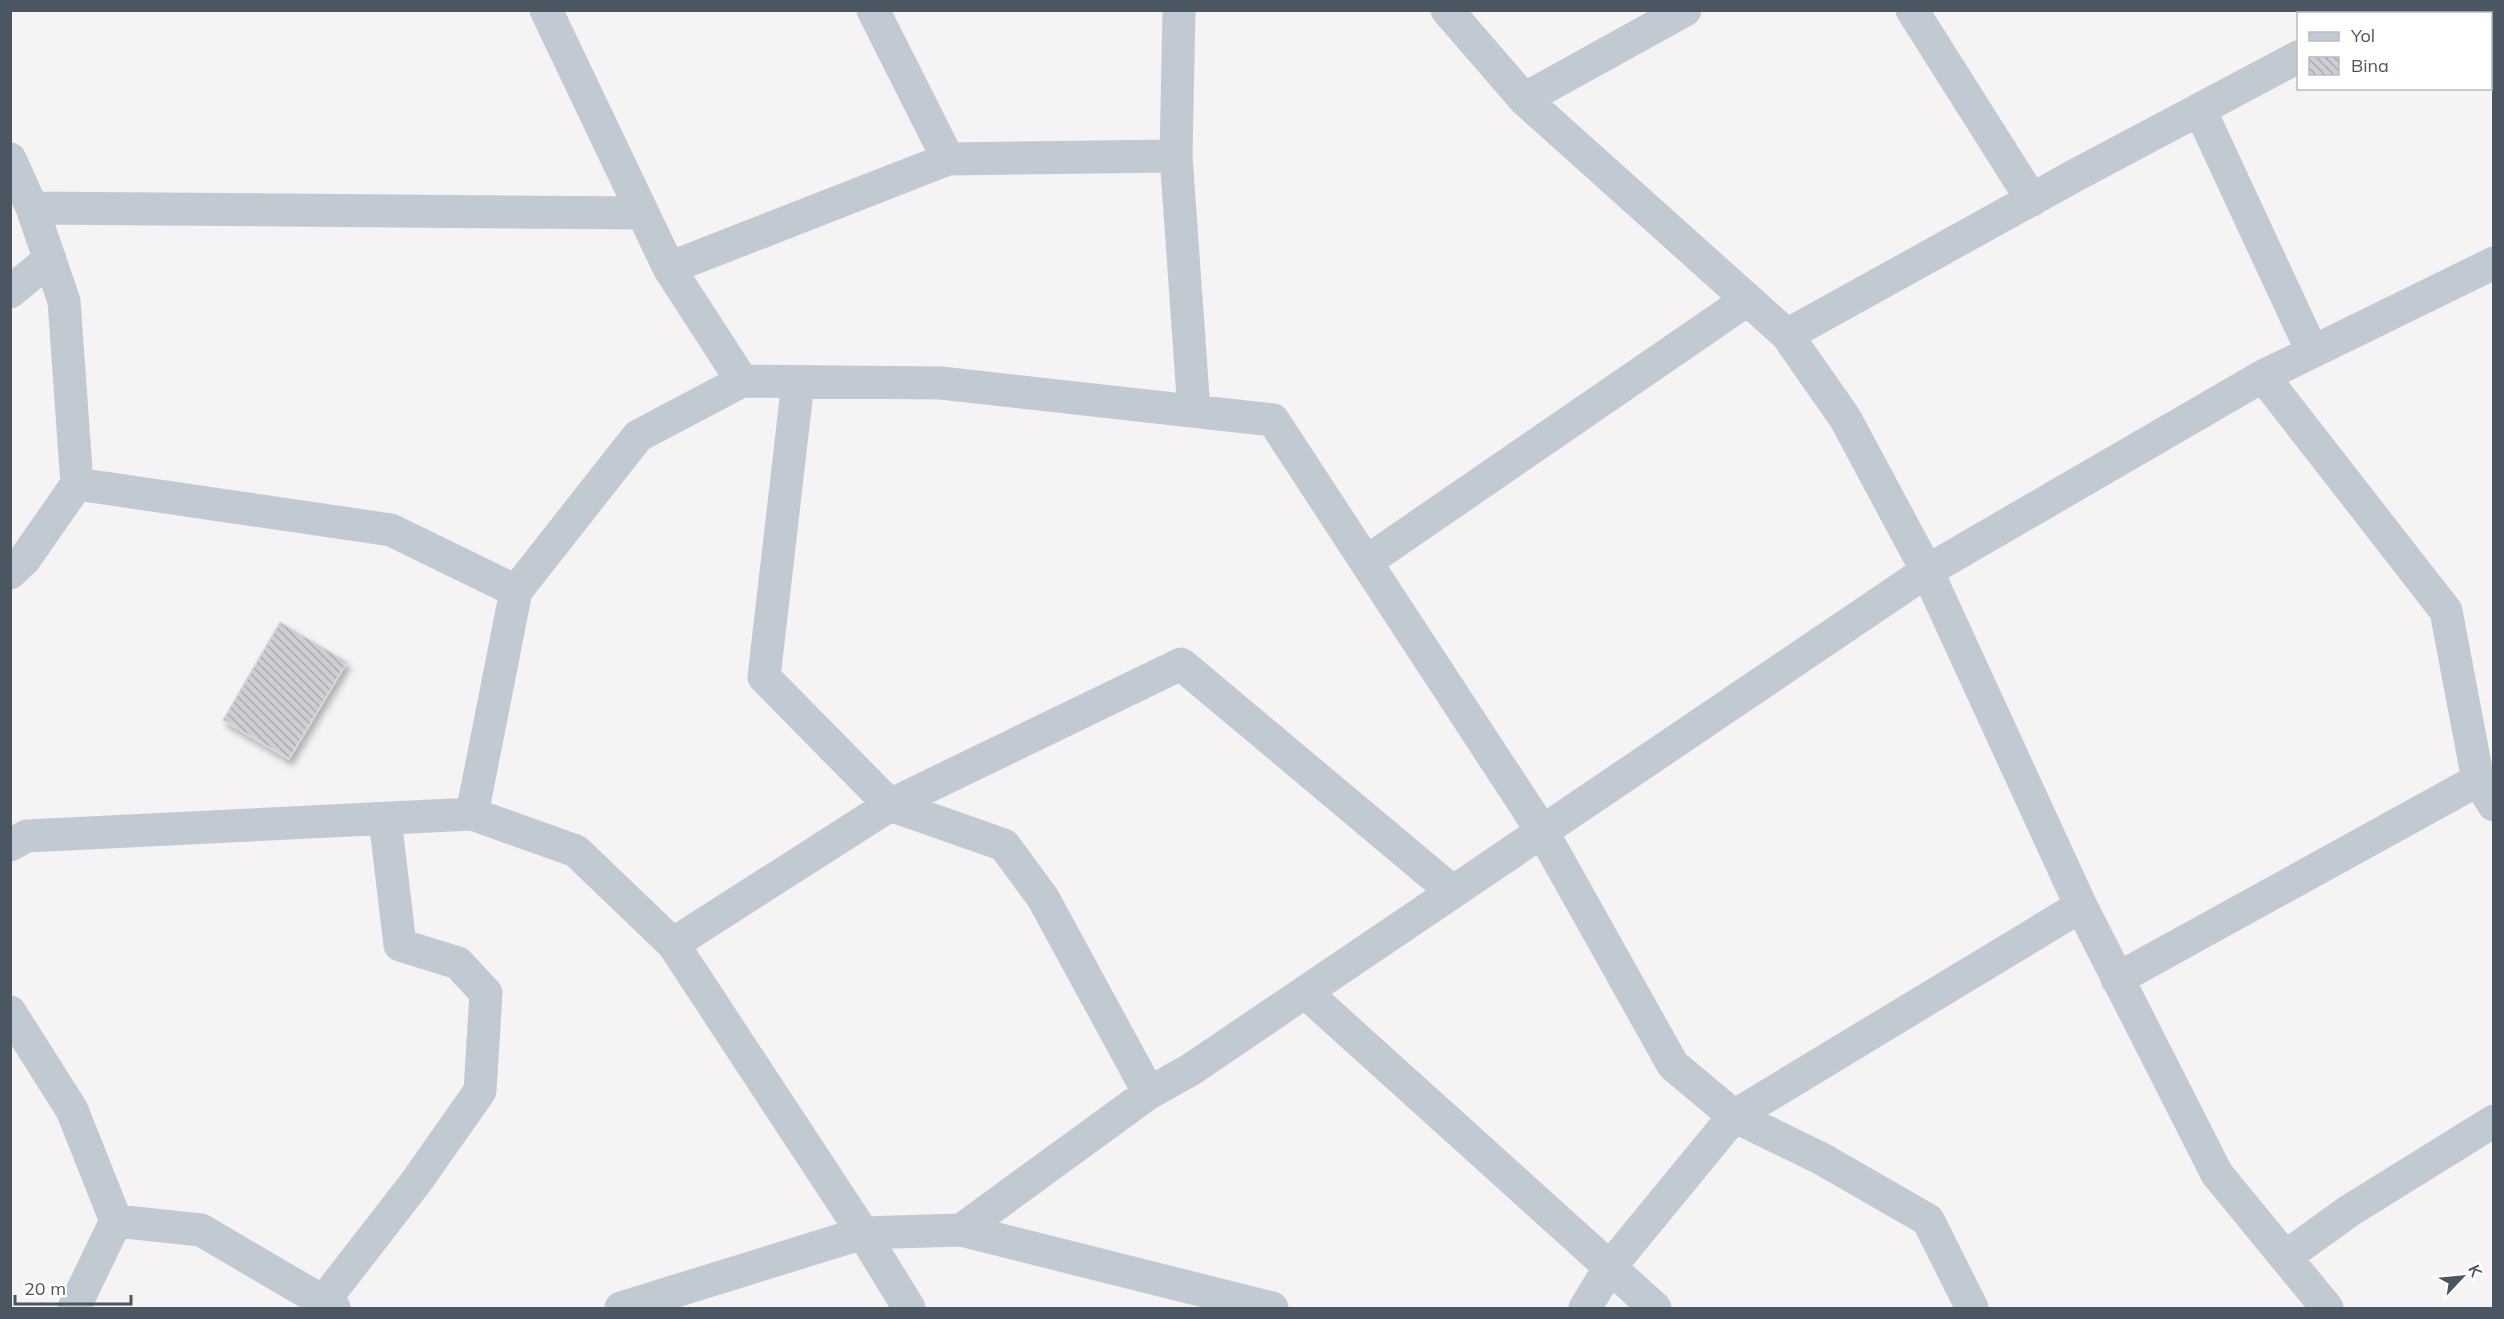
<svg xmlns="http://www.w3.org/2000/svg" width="2504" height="1319" font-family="Mulish,sans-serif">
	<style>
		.building { fill: url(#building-back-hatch); stroke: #d7d9de; stroke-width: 1.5; filter: url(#shadow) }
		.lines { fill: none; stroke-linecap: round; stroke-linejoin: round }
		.minor { stroke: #c1cad2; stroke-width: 33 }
	</style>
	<defs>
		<pattern id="building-back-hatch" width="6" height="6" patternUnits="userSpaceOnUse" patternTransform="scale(1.5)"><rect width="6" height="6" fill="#cdcfd5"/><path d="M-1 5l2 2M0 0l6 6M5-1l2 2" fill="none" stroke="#a8abb0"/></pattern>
		<filter id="shadow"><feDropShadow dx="3.5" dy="6" stdDeviation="3" flood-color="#0004"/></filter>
	</defs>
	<rect width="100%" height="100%" fill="#f5f3f3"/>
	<path class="building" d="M280,622L347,662L289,759L223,720Z"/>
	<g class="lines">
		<path class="minor" d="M546,10L669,268L742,381
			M873,10L948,159
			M1179,10L1176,156L1194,411
			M1447,10L1524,99L1787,335L1845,418L1927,571L2081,906L2217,1174L2327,1308
			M1912,10L2032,200
			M2374,14L2379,10
			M1524,99L1685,10
			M2200,110L2312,351
			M10,159L32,208L64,301L77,484L24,560L10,573
			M32,208L642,213
			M669,268L948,159L1176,156
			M10,292L50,259
			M1787,335L2074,176L2298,57
			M2263,376L2446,611L2478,780L2494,805
			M798,382L764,677L890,805L1004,845L1043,898L1149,1093
			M77,484L391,530L516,591
			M1366,562L1747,300
			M472,814L516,591L638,436L742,381L941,383L1273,420L1542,831L1673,1065L1734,1116L1822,1159L1928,1220L1972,1308
			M10,845L27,836L472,814L576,851L673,944L863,1233L909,1308
			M673,944L890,805L1181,664L1453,892
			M2117,979L2478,780
			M1305,992L1655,1308
			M10,1012L72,1110L116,1221L201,1230L334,1308
			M961,1230L1272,1308
			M2285,1257L2349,1211L2494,1121
			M323,1302L416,1182L480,1091L486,993L458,963L400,945L385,819
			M74,1308L116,1221
			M621,1308L863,1233L961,1230L1149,1093L1190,1070L1927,571L2263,376L2494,263
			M1585,1308L1610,1267L1734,1116L2081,906"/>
	</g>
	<rect width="2504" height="1319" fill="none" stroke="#4a5661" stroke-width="24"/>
	<rect x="2297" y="12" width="195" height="78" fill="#ffffff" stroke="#b7bbc0" stroke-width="1.5"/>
	<rect x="2309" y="32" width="30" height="9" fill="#c1cad2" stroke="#b7bbc0" stroke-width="1.5"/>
	<text x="2351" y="42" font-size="18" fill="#4a5661">Yol</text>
	<rect x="2309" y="57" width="30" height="18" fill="url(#building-back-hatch)" stroke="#b7bbc0" stroke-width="1.5"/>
	<text x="2351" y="72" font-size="18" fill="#4a5661">Bina</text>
	<g transform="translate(2462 1277) rotate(64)" stroke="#ffffff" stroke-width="4.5" paint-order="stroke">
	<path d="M0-4.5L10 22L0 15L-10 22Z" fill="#4a5661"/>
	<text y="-9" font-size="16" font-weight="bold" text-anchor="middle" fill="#4a5661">K</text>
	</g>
	<path d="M15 1295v9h116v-9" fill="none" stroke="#4a5661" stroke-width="3"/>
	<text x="24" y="1295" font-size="18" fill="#4a5661" stroke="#ffffff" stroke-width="4.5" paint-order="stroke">20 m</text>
</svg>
